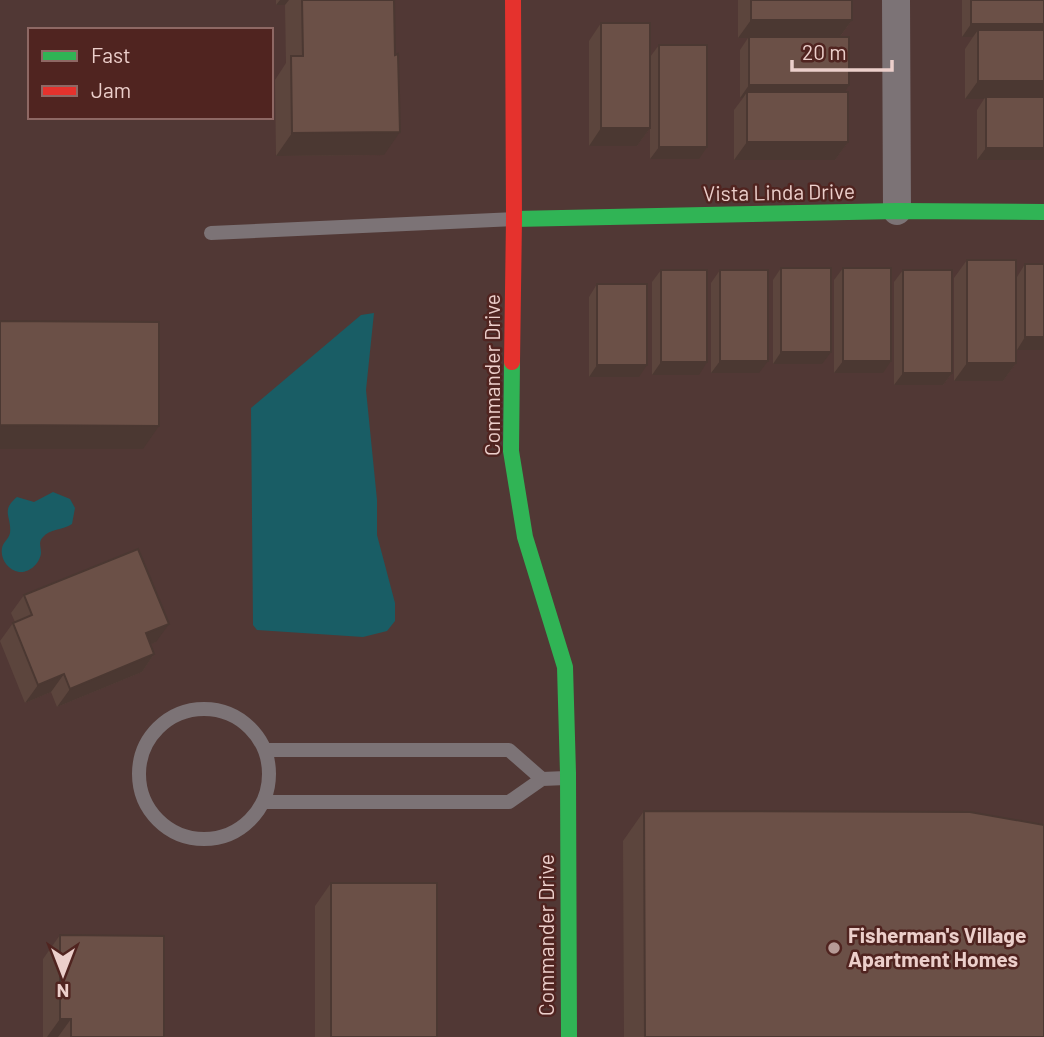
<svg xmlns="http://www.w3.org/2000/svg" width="1044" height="1037" font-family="Barlow,sans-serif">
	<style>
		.water { fill: #195d65 }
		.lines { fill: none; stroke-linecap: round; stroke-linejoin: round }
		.lane { stroke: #7c7376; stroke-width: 14 }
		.street { stroke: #7c7376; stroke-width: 28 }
		.fast { stroke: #30b455; stroke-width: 16 }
		.jam { stroke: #e5322d; stroke-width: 16 }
		.wall { fill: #5c453d }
		.shaded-wall { fill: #4b3832 }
		.building { fill: #6b5047; stroke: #4b3832; stroke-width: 2 }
		.poi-dot { fill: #b69a96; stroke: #502420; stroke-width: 2.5 }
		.labels { text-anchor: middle; stroke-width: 5; stroke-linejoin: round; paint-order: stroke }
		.street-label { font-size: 21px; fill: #eccfcb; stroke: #502420 }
		.poi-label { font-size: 21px; font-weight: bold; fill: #eccfcb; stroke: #502420; text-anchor: start }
	</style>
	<rect width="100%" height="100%" fill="#513835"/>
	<path class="water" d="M374,313L366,390L377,500V535L395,603V621L387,631L363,637L257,630L253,625L251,408L361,315Z
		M53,492L70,499L75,508L72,524C63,530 49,529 43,537C38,542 41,546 41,553C40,563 30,573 19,572C8,570 0,559 2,548C3,542 9,539 10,533C12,517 0,511 17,497L34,502Z"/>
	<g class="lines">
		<path class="lane" d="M211,233L514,219
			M139 774a65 65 0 1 1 130 0a65 65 0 1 1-130 0Z
			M266,750H509L542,779
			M263,802H509L542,779L566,778"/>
		<path class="street" d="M896,0L897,211"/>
		<path class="fast" d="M514,219L897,211L1044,212
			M512,362L511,451L525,537L565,667L568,773L569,1037"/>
		<path class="jam" d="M512,362L514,219L513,0"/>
	</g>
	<path class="wall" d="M276,0H394L384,155L276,156L275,80L286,63L285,5H276Z
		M738,0H852V20L840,37L848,142L835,160H734V110L743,98H740V50L748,38H738Z
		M962,0H1044V160H977V110L984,99H965V49L973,37H962Z
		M601,23L650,128L637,146H589V41Z
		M659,45L699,159H650V57Z
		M967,260L1016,363L1003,381H954V278Z
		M1025,264L1044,350H1017V277Z
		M781,268L822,364H773V280Z
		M843,268L883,373H834V280Z
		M661,270L699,375H652V282Z
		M720,270L759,373H711V283Z
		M903,270L952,373L943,385H894V282Z
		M597,284L639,377H589V297Z
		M24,595L156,642L150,644L154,654L142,672L57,707L51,692L25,703L0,641L13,623L15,622L11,613Z
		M644,811L1044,1037H624L623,841Z
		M331,883L437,1037H315V906Z
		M60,935L164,1037H43V959Z"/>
	<path class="shaded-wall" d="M280,0H289L285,5H276Z
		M751,20H852L839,38H738Z
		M971,24H1044V37L978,30L973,37H962Z
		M978,81H1044V99L986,97L984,99H965Z
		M749,85H849L841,98L747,92L743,98H740Z
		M601,128H650L637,146H589Z
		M400,132L384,155L276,156L292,133Z
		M747,142H848L835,160H734Z
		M659,147H707L699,159H650Z
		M986,148H1044V160H977Z
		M1025,337H1044V350H1017Z
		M781,352H831L822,364H773Z
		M720,361H768L759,373H711Z
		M843,361H891L883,373H834Z
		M661,362H707L699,375H652Z
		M967,363H1016L1003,381H954Z
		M597,365H647L639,377H589Z
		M903,373H952L943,385H894Z
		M0,425L159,426L143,449H0Z
		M169,624L156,642L133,651L146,633Z
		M154,654L142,672L57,707L70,689Z
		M64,674L51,692L25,703L38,685Z
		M60,1019H71L58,1037H47Z"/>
	<path class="building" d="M302,0H394L395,55L398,54L400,132L292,133L291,56H303Z
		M751,0H852V20H751Z
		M971,0H1044V24H971Z
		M601,23H650V128H601Z
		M978,30H1044V81H978Z
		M749,37H849V85H749Z
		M659,45H707V147H659Z
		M747,92H848V142H747Z
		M986,97H1044V148H986Z
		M967,260H1016V363H967Z
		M1025,264H1044V337H1025Z
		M781,268H831V352H781Z
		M843,268H891V361H843Z
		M661,270H707V362H661Z
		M720,270H768V361H720Z
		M903,270H952V373H903Z
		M597,284H647V365H597Z
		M0,321L159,322V426L0,425Z
		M138,549L169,624L146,633L154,654L70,689L64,674L38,685L13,623L32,615L24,595Z
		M644,811L970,812L1044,825V1037H645Z
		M331,883H437V1037H331Z
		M60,935L164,936V1037H71V1019H60Z"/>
	<circle class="poi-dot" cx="834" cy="948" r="7"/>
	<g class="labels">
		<g class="street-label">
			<text transform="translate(779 193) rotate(-1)" y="7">Vista Linda Drive</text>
			<text transform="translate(493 375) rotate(-90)" y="7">Commander Drive</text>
			<text transform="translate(547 935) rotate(-90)" y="7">Commander Drive</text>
		</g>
		<g class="poi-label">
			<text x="848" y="943">Fisherman's Village<tspan x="848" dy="24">Apartment Homes</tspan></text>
		</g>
	</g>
	<rect x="28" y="28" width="245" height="91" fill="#502420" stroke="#8e6864" stroke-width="2"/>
	<rect x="42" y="51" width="35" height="10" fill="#30b455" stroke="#8e6864" stroke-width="2"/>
	<text x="91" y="63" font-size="21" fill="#eccfcb">Fast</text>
	<rect x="42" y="86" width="35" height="10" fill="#e5322d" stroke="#8e6864" stroke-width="2"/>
	<text x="91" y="98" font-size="21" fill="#eccfcb">Jam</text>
	<g transform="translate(63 974) rotate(180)" stroke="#502420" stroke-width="5" paint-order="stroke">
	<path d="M0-5L12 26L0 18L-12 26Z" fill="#eccfcb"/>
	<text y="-10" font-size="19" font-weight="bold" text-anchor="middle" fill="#eccfcb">N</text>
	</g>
	<path d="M792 60v10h100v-10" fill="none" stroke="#eccfcb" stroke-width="3.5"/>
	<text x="802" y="60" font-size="21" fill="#eccfcb" stroke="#502420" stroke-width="5" paint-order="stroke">20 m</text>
</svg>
